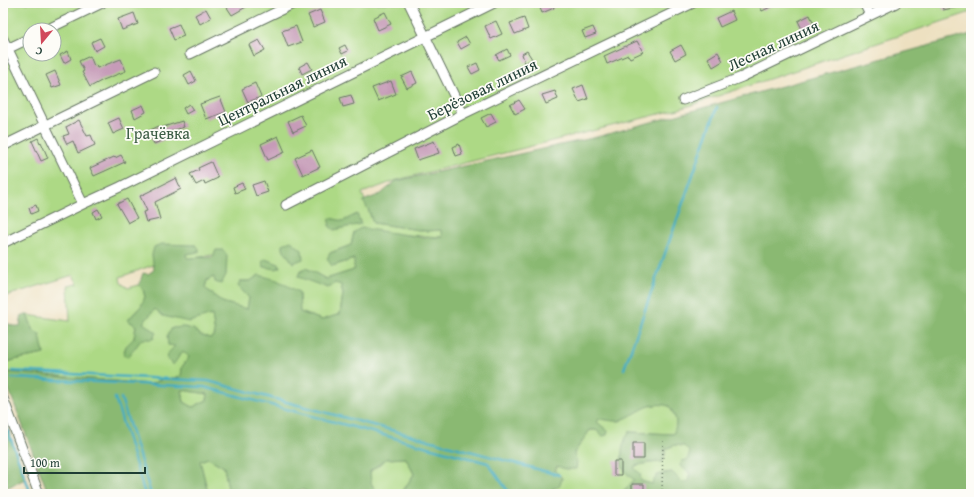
<svg xmlns="http://www.w3.org/2000/svg" width="974" height="497" font-family="'Gentium Book Plus',serif">
	<style>
		.green { fill: #add985; stroke: #668b5c; fill-rule: evenodd }
		.forest { fill: #8ab972; stroke: #547b53; fill-rule: evenodd }
		.lines { fill: none; stroke-linecap: round; stroke-linejoin: round }
		.stream { stroke: #43adc2; stroke-width: 2.5 }
		.building { fill: #c69bb8 }
		.minor-casing { stroke: #677665; stroke-width: 11 }
		.path { stroke: #677665; stroke-width: 1.5; stroke-dasharray: 1 3; stroke-linecap: butt }
		.minor { stroke: #fff; stroke-width: 9 }
		.labels { text-anchor: middle; stroke-width: 3.5; stroke-linejoin: round; paint-order: stroke }
		.street-label { font-size: 16px; fill: #1f3d34; stroke: #fdfcf7 }
		.park-label { font-size: 16px; fill: #3b5c44; stroke: #fdfcf7 }
	</style>
	<rect width="100%" height="100%" fill="#fdfcf7"/>
	<filter id="ink" filterUnits="userSpaceOnUse"><feTurbulence type="fractalNoise" baseFrequency=".025" numOctaves="2"/><feDisplacementMap in="SourceGraphic" scale="8" xChannelSelector="R" yChannelSelector="G"/><feConvolveMatrix kernelMatrix="1 2 1 2 8 2 1 2 1" color-interpolation-filters="sRGB"/></filter>
	<filter id="wash" filterUnits="userSpaceOnUse"><feTurbulence type="fractalNoise" baseFrequency=".012" numOctaves="4" result="noise"/><feDisplacementMap in="SourceGraphic" scale="16" xChannelSelector="R" yChannelSelector="G"/><feGaussianBlur stdDeviation="0.9" result="paint"/><feColorMatrix in="noise" values="0 0 0 0 0 0 0 0 0 0 0 0 0 0 0 0 0 1.4 0 .05"/><feComposite in="paint" operator="in"/></filter>
	<g filter="url(#wash)">
		<rect width="100%" height="100%" fill="#ede0c0"/>
		<path class="green" d="M3,3H971V12L679,109L397,180L362,193L373,223L426,231L442,230L443,237L354,232L351,245L330,253L332,266L355,259L354,270L326,279L306,268L299,272L341,284L343,294L340,314L322,320L300,312L250,281H240L249,298L247,310L222,302L205,288L207,280L214,277L227,255H212L156,264L120,277L121,283L128,288L139,285L143,289L145,297L141,306L128,320L136,326L134,338L126,346L123,355L128,357L142,338L143,323L155,309L212,315L215,335L210,338L202,336L193,329L175,346L172,365L183,350L189,357L182,367L181,377L164,379L151,384L7,372L4,364L14,360L44,354L27,315L70,321L68,286L78,284L73,275L3,297ZM30,30H54V54H30Z
			M182,390L208,394L207,400L193,407L184,402Z
			M663,404L669,406C675,416 679,422 674,434L629,432L634,480L620,494H548L551,490L560,485L562,478L555,470L558,466L577,462L574,453L590,430H596L603,436L601,426L597,422L599,419L620,421L646,406Z
			M675,445L684,446L691,452C685,464 692,469 688,482H682L672,472L663,473L652,484L641,481L634,469L635,466L648,463L662,462L665,455V449Z
			M208,458L224,467L229,494L208,493L200,461Z
			M406,458L414,474L401,494H378L371,483L370,472L386,459Z"/>
		<path class="forest" d="M971,34V494H620L634,480C631,477 625,473 623,468C619,459 623,440 629,432L673,434C679,422 675,416 669,406C648,400 639,414 621,420C616,423 606,419 599,419L597,422L608,431L607,435L603,436L596,430H590L574,453L577,462L576,469H565L557,466L555,470L562,478L560,485L551,490L548,494H401L414,474L406,458L386,459L370,471L371,483L378,494H314L302,490L285,494H229L224,467L208,458L200,461L208,493L211,494H47V490L3,374V321L13,326H20L22,315H27L34,331L40,335L44,354L14,360L4,363L7,372L150,384L164,379L181,377L182,367L189,357L183,351L173,365L167,359L168,353L175,346L168,345L167,336L172,328L184,327L193,329L202,336L210,338L215,335L212,315L189,322L163,316L155,309L143,323L156,332L153,339H142L128,357L123,355L126,346L134,338L136,326L128,320L141,306L145,297L143,289L139,285L143,273L148,274L154,270L152,255L154,247L161,244L196,245L199,249V252L186,254L187,258L213,257L216,250H223L227,255L226,275L221,284L215,282L214,277L207,280L205,288L222,302L247,309L249,298L238,286L240,281H250L259,275L277,280L299,292L300,312L322,320L340,314L343,294L341,285L335,283L328,288L298,277L299,273L306,268L326,279L354,270V259L332,266L327,259L330,253L351,245L354,232L361,228L420,237H443L441,230L426,231L373,223L369,211L363,201L381,194L396,181L597,137ZM182,390L208,394L207,400L193,407L184,402ZM675,445L684,446L690,452L687,460L682,461L680,466L690,473L688,482H682L672,472L657,475L652,484L641,481L640,473L634,469L635,466L648,463L662,462L665,455V449Z
			M357,214L361,224L334,230L329,226L330,218L343,221Z
			M291,241L302,250L303,259L293,263L283,249V244Z
			M265,259L279,264L280,267L276,269L264,267L262,262Z
			M3,420L25,479L6,488L3,487Z"/>
		<g class="lines">
			<path class="stream" d="M624,369L717,107
				M13,371L208,381L559,475
				M12,378L204,387L488,463L510,494
				M115,398L145,494
				M121,398L151,494
				M3,417L31,494"/>
		</g>
		<g id="blocks">
			<path class="building" d="M224,3H253L232,15Z
				M538,3H552L554,8L542,13Z
				M758,3H779L762,11Z
				M942,3H964V6L943,10Z
				M206,9L211,18L200,24L195,15Z
				M320,10L325,22L313,27L308,15Z
				M731,11L735,20L720,27L716,18Z
				M385,12L391,24L378,30L373,18Z
				M134,13L138,24L122,30L118,19Z
				M810,15L815,26L803,31L798,21Z
				M524,18L528,29L515,34L510,23Z
				M496,21L502,34L491,39L485,26Z
				M179,24L184,36L174,40L169,28Z
				M296,26L302,42L288,47L282,31Z
				M593,27L596,34L585,38L582,31Z
				M466,37L470,44L461,49L457,42Z
				M100,38L104,46L95,51L91,42Z
				M259,40L265,50L254,56L249,45Z
				M637,41L643,52L630,58L628,55L607,64L604,56Z
				M345,45L348,51L342,54L339,48Z
				M681,45L686,54L675,60L670,51Z
				M507,49L510,55L499,60L496,55Z
				M68,51L71,59L64,63L60,55Z
				M527,51L532,59L525,63L522,54Z
				M718,52L723,61L713,67L708,58Z
				M90,56L94,66L96,65L97,68L121,59L126,71L103,80L90,87L82,72L84,71L79,61Z
				M308,62L312,69L302,74L299,67Z
				M477,63L480,70L472,74L468,67Z
				M55,71L61,85L52,88L46,75Z
				M191,71L196,81L189,85L184,75Z
				M412,72L417,83L407,88L401,77Z
				M391,81L396,94L378,101L372,88Z
				M255,83L261,97L248,102L242,89Z
				M583,85L588,99L579,102L573,89Z
				M555,91L558,99L546,104L542,95Z
				M351,95L354,104L343,107L340,98Z
				M220,97L226,112L206,119L200,104Z
				M519,100L525,109L515,114L510,105Z
				M189,104L193,110L186,114L183,108Z
				M143,105L146,112L135,118L132,110Z
				M491,113L496,122L486,127L481,118Z
				M301,115L306,126L293,132L288,121Z
				M119,118L124,129L113,134L108,123Z
				M79,120L87,136L91,135L95,145L78,153L73,141L67,144L63,136L69,134L66,127Z
				M182,121L184,127L163,134L166,139L154,144L148,131L159,126L160,128Z
				M278,136L285,152L268,160L261,144Z
				M38,138L40,143L41,142L48,158L41,161L32,141Z
				M434,141L439,153L418,160L414,149Z
				M459,144L462,154L456,156L453,147Z
				M312,150L320,167L303,175L295,158Z
				M121,155L125,162L94,176L90,168L114,157L115,158Z
				M211,162L218,178L205,184L204,181L196,185L190,174L199,170L198,168Z
				M176,178L181,189L155,202L160,219L146,222L143,212L147,211L140,196Z
				M264,181L268,192L256,196L252,185Z
				M242,183L245,189L235,193L233,187Z
				M127,199L137,218L128,223L117,204Z
				M36,205L38,211L31,214L29,208Z
				M98,209L102,216L96,219L93,212Z
				M633,443H644V459H633Z
				M614,461H621V475H614Z
				M632,484H644V494H632Z"/>
		</g>
	</g>
	<g filter="url(#ink)">
		<use href="#blocks" fill-opacity="0" stroke="#677665" stroke-width="1"/>
		<g class="lines">
			<g class="minor-casing">
				<path id="minor" d="M409,3L463,114
					M864,3L870,15
					M46,30L102,3
					M3,39L83,204
					M3,51L30,38
					M190,54L295,3
					M683,100L742,77L896,3
					M3,146L154,72
					M286,205L463,114L693,3
					M3,243L83,204L120,187L494,3
					M3,398L39,494"/>
			</g>
			<path class="path" d="M662,494L663,440"/>
			<use href="#minor" class="minor"/>
		</g>
	</g>
	<g class="labels">
		<g class="street-label">
			<text transform="translate(773 45) rotate(-25)" y="6">Лесная линия</text>
			<text transform="translate(482 89) rotate(-26)" y="6">Берёзовая линия</text>
			<text transform="translate(282 90) rotate(-26)" y="6">Центральная линия</text>
		</g>
		<g class="park-label">
			<text x="158" y="139">Грачёвка</text>
		</g>
	</g>
	<rect width="974" height="497" fill="none" stroke="#fdfcf7" stroke-width="16"/>
	<g transform="translate(42 42) rotate(198)"><circle r="19" fill="#fdfcf7" stroke="#a4b0a9"/>
	<path d="M0-3L7 15L0 10L-7 15Z" fill="#d1495b"/>
	<text y="-6" font-size="11" font-weight="bold" text-anchor="middle" fill="#1f3d34">С</text>
	</g>
	<path d="M24 467v6h121v-6" fill="none" stroke="#1f3d34" stroke-width="2"/>
	<text x="30" y="467" font-size="12" fill="#1f3d34" stroke="#fdfcf7" stroke-width="3" paint-order="stroke">100 m</text>
</svg>
